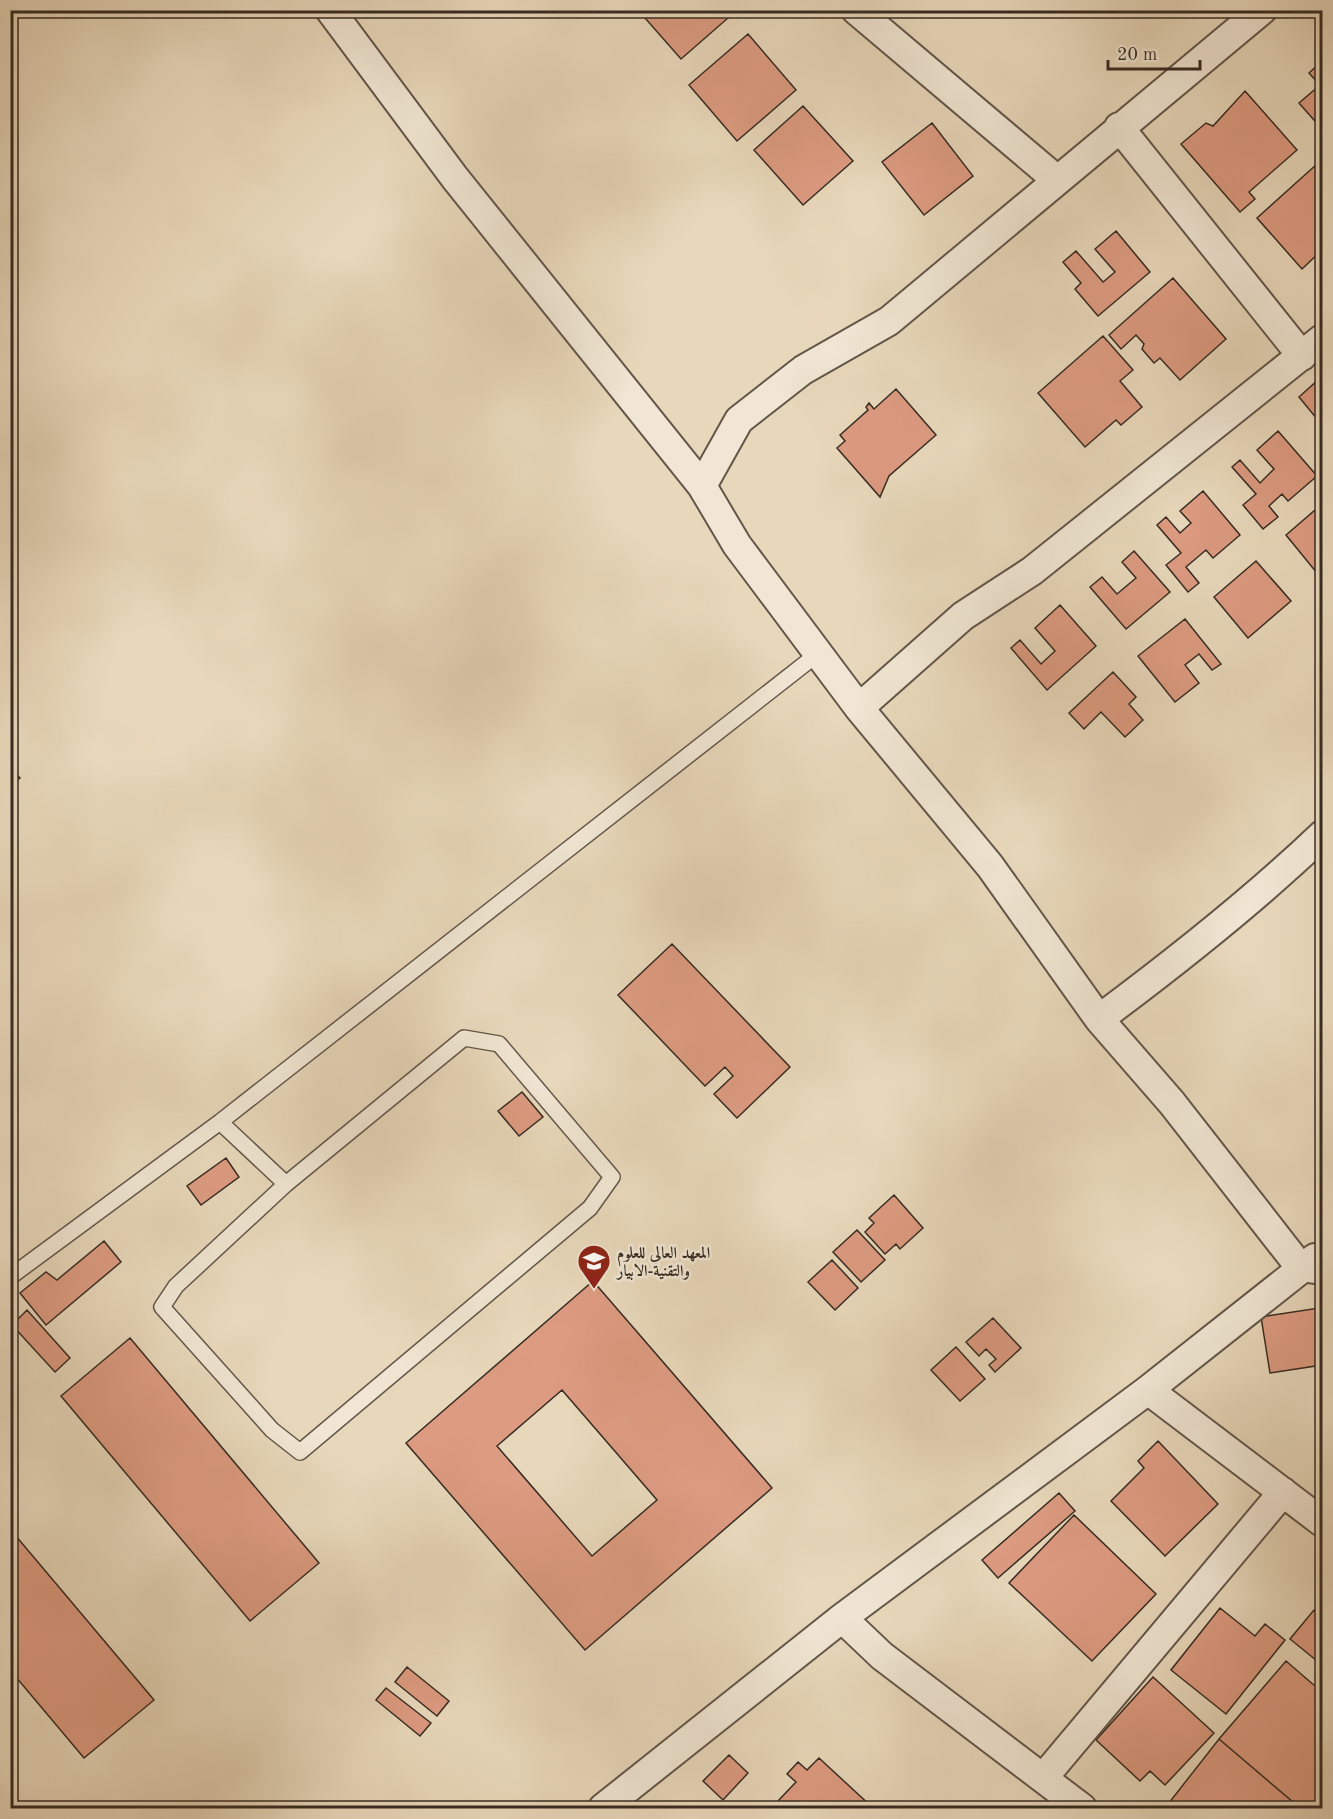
<svg xmlns="http://www.w3.org/2000/svg" width="1333" height="1819" font-family="'Old Standard TT',Amiri,serif">
	<style>
		.building { fill: #dd9b81; stroke: #372b23; stroke-width: 1.5; fill-rule: evenodd }
		.lines { fill: none; stroke-linecap: round; stroke-linejoin: round }
		.service-casing { stroke: #635649; stroke-width: 18 }
		.minor-casing { stroke: #635649; stroke-width: 32 }
		.service { stroke: #f0e6d3; stroke-width: 15 }
		.minor { stroke: #f0e6d3; stroke-width: 28 }
		.labels { text-anchor: middle; stroke-width: 5; stroke-linejoin: round; paint-order: stroke }
		.poi-label { font-size: 16px; font-weight: bold; fill: #372b23; stroke: #f0e6d3; text-anchor: start }
	</style>
	<rect width="100%" height="100%" fill="#e8d8bb"/>
	<filter id="stains"><feTurbulence type="fractalNoise" baseFrequency=".00333" numOctaves="4"/><feColorMatrix values="0 0 0 0 .2 0 0 0 0 .09 0 0 0 0 .02 0 0 0 .5 -.17"/></filter>
	<radialGradient id="worn" r=".72"><stop offset=".6" stop-color="#630" stop-opacity="0"/><stop offset="1" stop-color="#630" stop-opacity=".3"/></radialGradient>
	<path class="building" d="M638,10H736V11L681,59Z
		M748,34L796,90L737,141L689,85Z
		M1322,61V129L1299,103L1320,85L1309,73Z
		M1245,91L1297,150L1249,192L1255,199L1240,212L1181,144L1206,123L1213,126Z
		M803,106L853,161L803,205L754,150Z
		M932,123L973,176L924,215L882,162Z
		M1317,164L1322,170V250L1302,269L1257,218Z
		M1116,231L1150,272L1098,316L1075,289L1081,283L1063,262L1076,251L1103,282L1115,272L1095,249Z
		M1173,278L1226,339L1180,380L1160,358L1154,363L1142,349L1144,344L1136,335L1121,349L1109,335Z
		M1103,336L1133,370L1120,381L1142,407L1121,425L1116,420L1085,447L1038,393Z
		M1318,380L1322,386V425L1299,397Z
		M896,389L936,435L889,476L880,497L837,448L845,441L840,435L868,410L866,407L869,403L874,409Z
		M1278,431L1317,476L1288,501L1282,494L1269,506L1278,517L1263,529L1243,505L1256,494L1232,467L1240,460L1260,483L1274,469L1257,450Z
		M1203,491L1240,535L1213,558L1206,550L1186,567L1199,583L1188,592L1166,565L1181,553L1157,525L1166,517L1180,533L1191,523L1180,511Z
		M1322,504V577L1321,578L1286,535Z
		M1134,551L1170,592L1126,629L1090,587L1102,577L1117,594L1136,578L1122,562Z
		M1256,561L1291,601L1248,638L1214,597Z
		M1060,605L1096,646L1047,690L1011,648L1020,640L1041,664L1055,651L1035,628Z
		M1185,619L1221,664L1212,670L1199,654L1185,665L1199,683L1175,702L1138,656Z
		M1113,672L1136,697L1129,704L1143,720L1125,737L1101,712L1084,729L1069,713Z
		M10,768L20,778L10,786Z
		M672,944L790,1067L737,1118L714,1094L733,1076L725,1067L705,1086L618,995Z
		M522,1092L543,1117L519,1136L498,1111Z
		M226,1158L239,1177L201,1205L187,1186Z
		M894,1195L923,1228L900,1249L896,1244L885,1254L865,1232L874,1223L869,1218Z
		M857,1230L885,1260L861,1282L833,1252Z
		M104,1241L121,1262L46,1325L20,1293L46,1272L57,1280Z
		M832,1260L858,1288L835,1310L808,1282Z
		M593,1281L772,1488L585,1650L406,1443ZM562,1390L657,1500L592,1556L497,1446Z
		M1319,1308L1322,1333V1365L1270,1373L1261,1317Z
		M27,1310L70,1358L55,1372L12,1325Z
		M993,1318L1021,1348L995,1372L989,1365L996,1359L986,1349L979,1356L966,1342Z
		M130,1338L319,1563L250,1621L61,1396Z
		M956,1347L985,1379L960,1401L931,1370Z
		M1158,1441L1218,1504L1165,1556L1111,1501L1144,1468L1138,1461Z
		M1059,1493L1075,1511L998,1578L982,1560Z
		M1074,1515L1156,1594L1092,1661L1009,1583Z
		M10,1529L154,1700L84,1758L10,1670Z
		M1220,1608L1255,1636L1265,1624L1285,1640L1226,1714L1171,1670Z
		M1314,1610L1322,1617V1665L1290,1639Z
		M1286,1661L1322,1692V1792L1309,1808H1300L1219,1739Z
		M407,1667L449,1701L437,1716L395,1682Z
		M1153,1677L1214,1733L1165,1785L1150,1771L1140,1781L1096,1740Z
		M386,1688L431,1723L420,1736L376,1700Z
		M1219,1739L1300,1808H1165Z
		M729,1755L748,1773L723,1800L703,1781Z
		M819,1758L873,1808H786L778,1801L796,1782L787,1774L798,1762L807,1770Z"/>
	<g class="lines">
		<g class="service-casing">
			<path id="service" d="M464,1038L499,1044L612,1177L590,1208L300,1452L272,1430L162,1307L176,1286L286,1184Z
				M220,1122L286,1184
				M10,1277L220,1122L820,652"/>
		</g>
		<g class="minor-casing">
			<path id="minor" d="M330,10L455,178L702,486
				M856,10L1057,180
				M1262,10L889,321L803,370L739,420L702,486L737,545L859,708L990,866L1099,1019L1172,1103L1300,1267L1322,1270
				M1119,127L1302,356
				M859,708L963,616L1032,571L1322,339
				M1099,1019C1177,961 1252,902 1322,835
				M1148,1390L1322,1522
				M842,1618L1148,1390L1315,1258
				M1043,1778L1283,1492
				M603,1808L842,1618L882,1656L1082,1808"/>
		</g>
		<use href="#service" class="service"/>
		<use href="#minor" class="minor"/>
	</g>
	<defs>
		<g id="university-pin" transform="scale(1.725)"><path d="M0 17L-7.5 6A9.5 9.5 0 1 1 7.5 6Z" fill="#8f2418" stroke="#f0e6d3"/><path d="M0-5L7-2L0 1L-7-2ZM-4 1L0 2.5L4 1V4Q0 6-4 4Z" fill="#fff"/></g>
	</defs>
	<g fill-rule="evenodd">
		<use href="#university-pin" x="594" y="1261"/>
	</g>
	<g class="labels">
		<g class="poi-label">
			<text x="617" y="1258">المعهد العالي للعلوم<tspan x="617" dy="18">والتقنية-الابيار</tspan></text>
		</g>
	</g>
	<rect width="1333" height="1819" fill="none" stroke="#e8d8bb" stroke-width="36"/>
	<rect x="12" y="12" width="1309" height="1795" fill="none" stroke="#372b23" stroke-width="3"/>
	<rect x="18" y="18" width="1297" height="1783" fill="none" stroke="#372b23" stroke-width="1.5"/>
	<path d="M1108 60v9h92v-9" fill="none" stroke="#372b23" stroke-width="3"/>
	<text x="1117" y="60" font-size="18" fill="#372b23" stroke="#f0e6d3" stroke-width="4.5" paint-order="stroke">20 m</text>
	<rect width="100%" height="100%" filter="url(#stains)"/>
	<rect width="100%" height="100%" fill="url(#worn)"/>
</svg>
